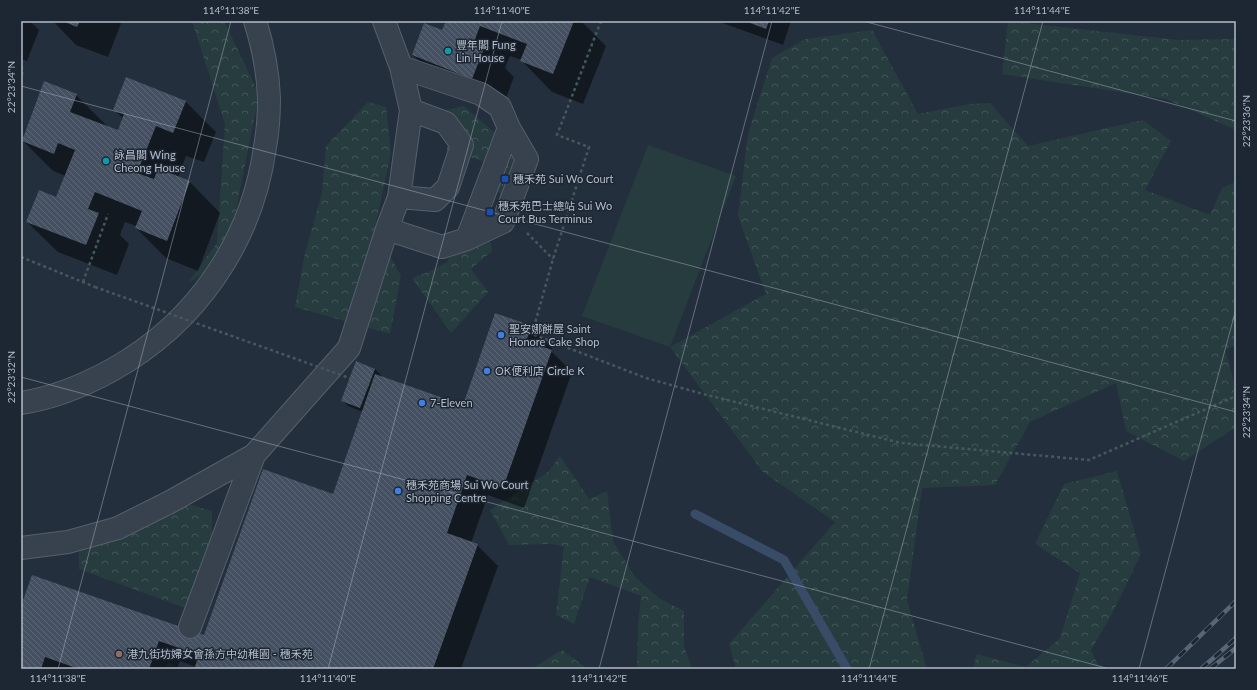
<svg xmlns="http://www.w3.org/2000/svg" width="1257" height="690" font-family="Lato,'Noto Sans TC',sans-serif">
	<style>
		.forest { fill: url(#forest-crowns) }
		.pitch { fill: #263c3f }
		.shadow { fill: #0007 }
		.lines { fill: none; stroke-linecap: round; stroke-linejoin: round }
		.stream { stroke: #394c67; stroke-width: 9 }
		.building { fill: url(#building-back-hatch) }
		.minor-casing { stroke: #565f6c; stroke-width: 24 }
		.path { stroke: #44595c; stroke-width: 2.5; stroke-dasharray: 3 3; stroke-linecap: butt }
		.minor { stroke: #38414e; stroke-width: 22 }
		.rail-casing { stroke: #5a6575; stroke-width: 4.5 }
		.rail { stroke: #1d2633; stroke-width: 3; stroke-dasharray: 9; stroke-linecap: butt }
		.path-bridge { stroke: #44595c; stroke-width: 2.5; stroke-dasharray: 3 3; stroke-linecap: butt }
		.ticks { fill: none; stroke: #b4bcc9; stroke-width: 1; stroke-opacity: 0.45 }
		.culture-dot { fill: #0f9aa8; stroke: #1d2633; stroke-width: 1.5 }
		.transit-dot { fill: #1a4fb4; stroke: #1d2633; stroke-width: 1.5 }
		.shop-dot { fill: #3f7fe0; stroke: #1d2633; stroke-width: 1.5 }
		.education-dot { fill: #8d6e63; stroke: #1d2633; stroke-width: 1.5 }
		.labels { text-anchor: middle; stroke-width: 3; stroke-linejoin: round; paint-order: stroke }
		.poi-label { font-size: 11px; fill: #b4bcc9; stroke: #1d2633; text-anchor: start }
		.neatline { fill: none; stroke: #b4bcc9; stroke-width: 1.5 }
		.ticks-label { font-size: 10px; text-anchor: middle; fill: #b4bcc9 }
	</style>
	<defs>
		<pattern id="forest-crowns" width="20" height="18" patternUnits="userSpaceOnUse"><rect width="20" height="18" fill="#263c3f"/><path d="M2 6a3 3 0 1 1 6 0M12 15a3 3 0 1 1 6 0" fill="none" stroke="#435659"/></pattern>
		<pattern id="building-back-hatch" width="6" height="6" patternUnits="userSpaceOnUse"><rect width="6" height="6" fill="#455162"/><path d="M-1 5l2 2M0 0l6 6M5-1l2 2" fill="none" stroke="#5d6877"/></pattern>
	</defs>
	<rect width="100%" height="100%" fill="#242f3e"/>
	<path class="forest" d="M192,21H224L259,94L234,221L211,269L188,283L217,243L225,124Z
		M1008,21L1178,40L1236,39V130L1166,99L1002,74Z
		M872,30L918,114L969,104L990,103L1028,146L1143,120L1171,141L1145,190L1210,215L1222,188L1236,182V345L1225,350L1236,388V427L1184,461L1126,431L1116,383L1030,422L995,485L922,488L907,600L927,669H736L729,644L835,522L763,472L670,347L766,294L738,216L748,134L772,58L806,39Z
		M368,102L386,107L391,153L375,228L401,276L390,334L295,307L305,253L322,193L326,146Z
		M464,106L495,133L515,162L504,203L483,161L447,151L446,110Z
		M485,218L492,251L471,269L488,292L451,333L412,278L433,270L447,262L464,225Z
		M560,456L589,499L607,491L613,541L635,577L660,599L684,611V646L692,669H637L638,625L641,596L590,577L574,624L556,615L564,546L549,544L509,545L490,510L548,472Z
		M1117,471L1141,554L1112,614L1091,650L1100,669H973L977,654L1026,667L1060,638L1080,573L1035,544L1064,484Z
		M156,495L212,511V544L185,608L79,569V552Z
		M562,650L588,669H531Z
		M168,662L182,669H165Z"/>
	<path class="pitch" d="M648,145L736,176L670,347L582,316Z"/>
	<path class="shadow" d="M21,21H30L39,30L27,61L21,59Z
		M53,21H122L108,57L76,45Z
		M447,21H581L606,46L583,104L552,92L522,61V60L510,56L505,68L514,77L502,108L444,86L413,55L443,31Z
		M717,21H791L783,45Z
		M76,95L107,126L106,127L118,131L123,118L114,110L185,101L216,132L204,162L186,156L178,177L190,182L220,213L198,271L166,258L136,228V226L125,222L120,235L129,244L117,275L58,252L27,222L57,198L66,176L53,171L23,141Z
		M531,327L552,348L551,351L572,372L524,508L488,495L471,543L477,545L498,566L461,669H195L196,667L180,661L177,669H21V609L204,637L333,495L363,412L348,406L342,400L375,369L381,375L380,377L464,406Z"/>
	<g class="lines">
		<path class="stream" d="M695,514L784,560L847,669"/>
	</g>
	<path class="building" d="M62,21H80L77,27Z
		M446,21H574L553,74L520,61L527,44L480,26L474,42L485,46L472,79L412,55L424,23L442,30Z
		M745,21H769L766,29Z
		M126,77L186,101L173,133L156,126L137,173L154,179L158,168L190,181L167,241L135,228L142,211L95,192L88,209L99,213L86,245L26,222L39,190L56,197L75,150L58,143L54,154L22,141L44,81L77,94L70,112L118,130L124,114L113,110Z
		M495,313L532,326L526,341L552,350L503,488L467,475L447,533L478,544L433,669H194L199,655L159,641L149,669H79L45,657L41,669H21V606L32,575L204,635L263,469L333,494L375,374L463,405Z
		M356,361L375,369L360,408L341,401Z"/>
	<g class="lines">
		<g class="minor-casing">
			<path id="minor" d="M399,197L435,200L448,187L462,145L446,123L411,110
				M387,229L442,247L467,239L503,222L527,159L509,128L500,107L481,94L401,67
				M467,239L509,128
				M21,403C53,398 83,386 112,370C196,323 252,242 265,147C268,131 269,114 269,98C268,72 263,46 255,21
				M21,548L68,542L118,528L170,502L254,455L349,348L387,229L399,197L411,110L401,67L384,21
				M190,627L254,455"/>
		</g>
		<path class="path" d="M601,21L557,135L589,147L553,259L532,334L646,378L703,394L901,443L1089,460L1236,396
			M21,67L23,71L21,77
			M527,233L553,259
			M21,257L95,287
			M83,282L108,214"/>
		<use href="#minor" class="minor"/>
		<g class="rail-casing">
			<path id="rail" d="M1166,669L1236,601
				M1201,669L1236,638
				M1210,669L1236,648"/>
		</g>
		<use href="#rail" class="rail"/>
		<path class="path-bridge" d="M95,287L380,389"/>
	</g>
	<path class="ticks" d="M863,21L1236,121M21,86L1236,412M21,377L1110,669M21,668L25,669M58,669L231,21M328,669L502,21M599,669L772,21M869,669L1043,21M1139,669L1236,309"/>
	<g class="culture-dot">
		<circle cx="448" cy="51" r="4"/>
		<circle cx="106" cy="161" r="4"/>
	</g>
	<g class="transit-dot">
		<rect x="501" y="175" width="8" height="8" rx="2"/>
		<rect x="486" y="208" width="8" height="8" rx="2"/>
	</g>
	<g class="shop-dot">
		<circle cx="501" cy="335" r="4"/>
		<circle cx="487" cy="371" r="4"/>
		<circle cx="422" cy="403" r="4"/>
		<circle cx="398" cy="491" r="4"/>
	</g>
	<circle class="education-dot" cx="119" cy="654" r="4"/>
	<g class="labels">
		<g class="poi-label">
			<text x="456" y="49">豐年閣 Fung<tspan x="456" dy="13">Lin House</tspan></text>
			<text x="114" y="159">詠昌閣 Wing<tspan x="114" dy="13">Cheong House</tspan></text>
			<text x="513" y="183">穗禾苑 Sui Wo Court</text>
			<text x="498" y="210">穗禾苑巴士總站 Sui Wo<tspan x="498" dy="13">Court Bus Terminus</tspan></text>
			<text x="509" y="333">聖安娜餅屋 Saint<tspan x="509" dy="13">Honore Cake Shop</tspan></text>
			<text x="495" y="375">OK便利店 Circle K</text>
			<text x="430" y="407">7-Eleven</text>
			<text x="406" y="489">穗禾苑商場 Sui Wo Court<tspan x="406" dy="13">Shopping Centre</tspan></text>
			<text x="127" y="658">港九街坊婦女會孫方中幼稚園 - 穗禾苑</text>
		</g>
	</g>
	<rect width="1257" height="690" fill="none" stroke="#1d2633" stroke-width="44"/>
	<rect x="22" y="22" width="1213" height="646" class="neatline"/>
	<g class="ticks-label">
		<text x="231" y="14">114°11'38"E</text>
		<text x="502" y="14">114°11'40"E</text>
		<text x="772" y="14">114°11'42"E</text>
		<text x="1042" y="14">114°11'44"E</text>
		<text transform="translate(11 87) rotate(-90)" y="4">22°23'34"N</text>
		<text transform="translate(1246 121) rotate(-90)" y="4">22°23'36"N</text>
		<text transform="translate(11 377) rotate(-90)" y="4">22°23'32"N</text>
		<text transform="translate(1246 412) rotate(-90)" y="4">22°23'34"N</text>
		<text x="58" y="682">114°11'38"E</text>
		<text x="328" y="682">114°11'40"E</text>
		<text x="599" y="682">114°11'42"E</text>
		<text x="869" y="682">114°11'44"E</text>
		<text x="1140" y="682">114°11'46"E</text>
	</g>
</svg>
